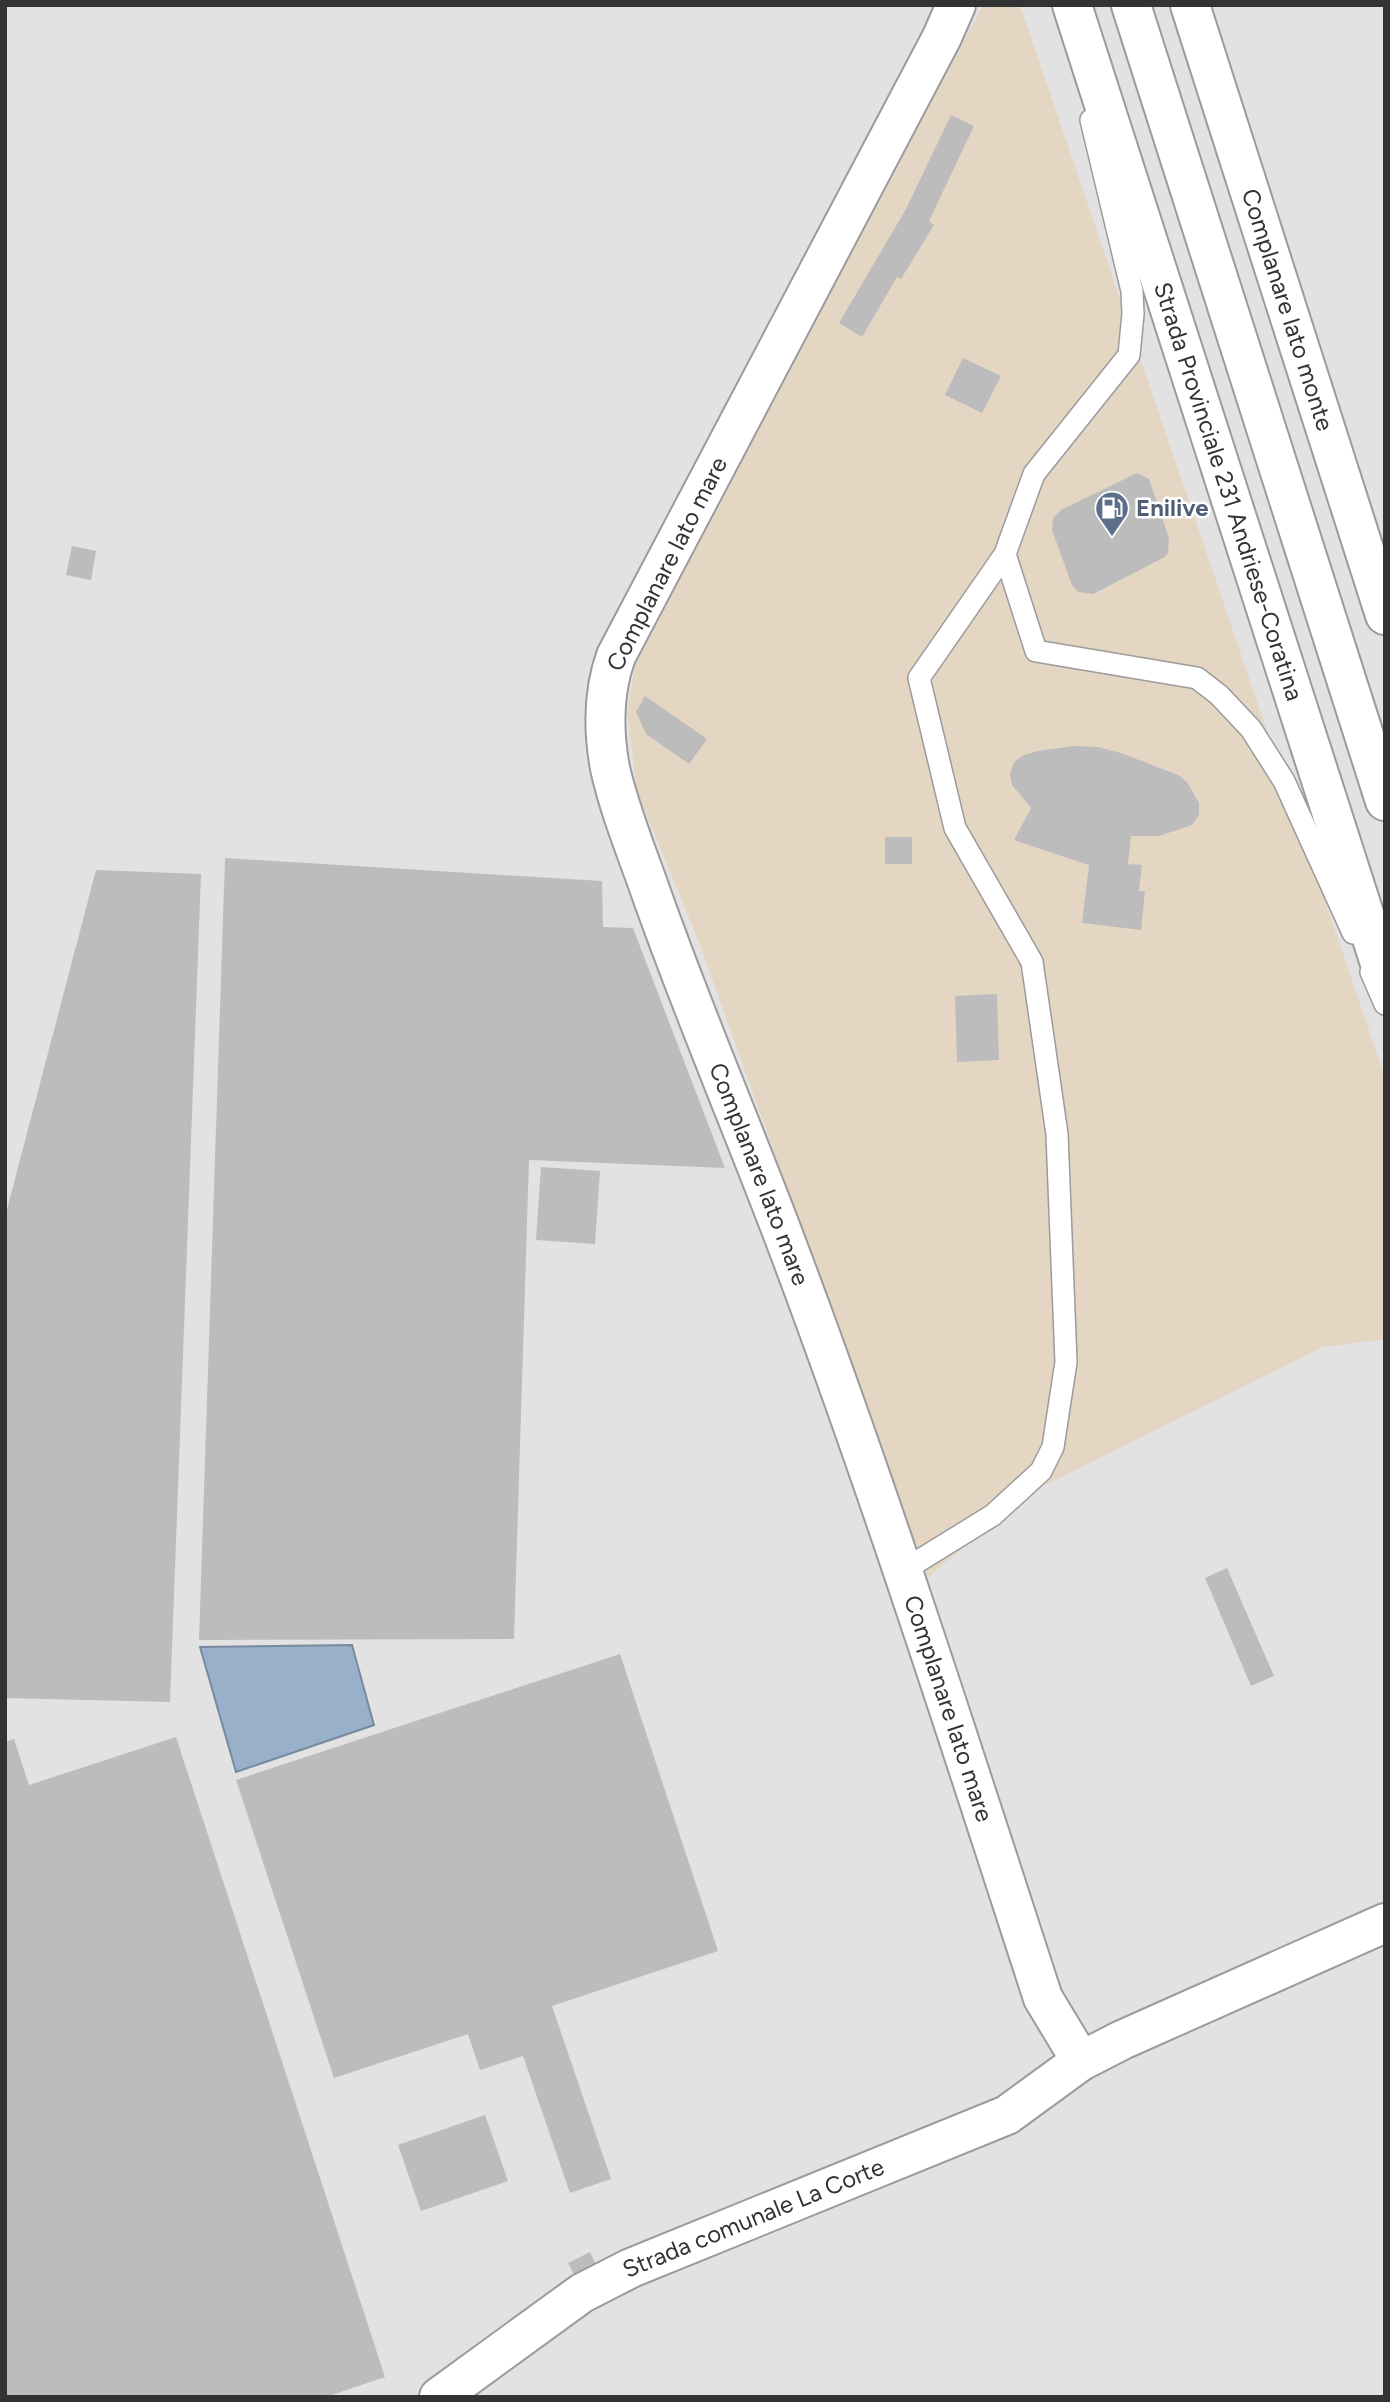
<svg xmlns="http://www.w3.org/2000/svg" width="1390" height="2402" font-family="Figtree,sans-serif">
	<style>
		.industrial { fill: #e5d6c4 }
		.water { fill: #99b0cb; stroke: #7a8a9d; stroke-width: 2 }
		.building { fill: #bcbcbd }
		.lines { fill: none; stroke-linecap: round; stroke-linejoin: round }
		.lane-casing { stroke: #9b9b9c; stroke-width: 24 }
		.street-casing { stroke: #9b9b9c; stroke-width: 42 }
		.secondary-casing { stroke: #9b9b9c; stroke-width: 42 }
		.highway-casing { stroke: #9b9b9c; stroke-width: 42 }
		.lane { stroke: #fff; stroke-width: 21 }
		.street { stroke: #fff; stroke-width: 38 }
		.secondary { stroke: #fff; stroke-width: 38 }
		.highway { stroke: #fff; stroke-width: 38 }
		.labels { text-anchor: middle; stroke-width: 5; stroke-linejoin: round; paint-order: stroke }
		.street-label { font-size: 24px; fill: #333; stroke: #fff }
		.service-label { font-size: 24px; font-weight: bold; fill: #4e5e75; stroke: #fff; text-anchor: start }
	</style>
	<rect width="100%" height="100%" fill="#e2e2e3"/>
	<path class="industrial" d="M983,5H1020L1385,1077V1339L1323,1347L1025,1495L927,1578L698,940L637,791L627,713L635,665Z"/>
	<path class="water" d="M352,1645L374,1725L236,1772L200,1647Z"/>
	<path class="building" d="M951,115L974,126L929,221L934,225L901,279L897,277L862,337L839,323L906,209Z
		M963,358L1001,376L982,413L945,395Z
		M1137,473L1149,479L1169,538L1168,553L1165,557L1093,594L1078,592L1072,585L1052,530L1053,518L1061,510Z
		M72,546L96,551L91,580L66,575Z
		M645,696L707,739L689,764L646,734L636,712Z
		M1074,746L1098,747L1121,753L1178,775L1187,782L1199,803V815L1192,825L1159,836H1131L1128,864L1142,865L1139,891H1145L1141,930L1082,923L1089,865L1014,840L1031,808L1012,785L1010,774L1014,762L1024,755L1038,751Z
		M885,837H912V864H885Z
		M225,858L602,881L603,927L633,928L725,1168L529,1160L514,1639L199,1640Z
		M96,870L201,874L170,1702L5,1698V1217Z
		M997,994L999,1060L957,1062L955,996Z
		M541,1167L600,1171L595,1244L536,1240Z
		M1227,1568L1274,1676L1251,1686L1205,1578Z
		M620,1654L718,1951L552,2006L611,2179L570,2193L523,2056L480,2070L468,2034L334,2078L236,1780Z
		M176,1737L385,2377L326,2397H5V1742L14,1739L29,1785Z
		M485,2115L508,2181L421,2211L398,2145Z
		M590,2252L596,2265L575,2276L568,2263Z"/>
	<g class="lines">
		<g class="lane-casing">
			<path id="lane" d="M1091,120L1132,291L1133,314L1129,355L1034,474L1005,554L1036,651L1197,678L1219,695L1251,729L1284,781L1353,933
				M1371,972L1385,1004
				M904,1570L993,1515L1041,1471L1053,1447L1066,1362L1057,1134L1032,962L955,828L919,678L1005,554"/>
		</g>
		<g class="street-casing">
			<g id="street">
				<path id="s1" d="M439,2397L582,2293L631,2268L1007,2115L1081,2061"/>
			</g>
		</g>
		<g class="secondary-casing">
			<g id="secondary">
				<path id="s2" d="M956,5L942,37L616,656C603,692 603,730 610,768C619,809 636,850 650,890C690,1004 738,1116 781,1229C877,1482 959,1740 1043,1998L1081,2061L1122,2040L1385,1923"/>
				<path id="s3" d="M1190,5L1385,615"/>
			</g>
		</g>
		<g class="highway-casing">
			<g id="highway">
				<path id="s4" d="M1072,5L1385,979"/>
				<path d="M1131,5L1385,801"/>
			</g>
		</g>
		<use href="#lane" class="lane"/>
		<use href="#street" class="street"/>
		<use href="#secondary" class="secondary"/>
		<use href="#highway" class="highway"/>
	</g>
	<defs>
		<g id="fuel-pin" transform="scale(1.75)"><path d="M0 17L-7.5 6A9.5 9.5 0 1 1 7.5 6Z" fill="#5c6f8a" stroke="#fff"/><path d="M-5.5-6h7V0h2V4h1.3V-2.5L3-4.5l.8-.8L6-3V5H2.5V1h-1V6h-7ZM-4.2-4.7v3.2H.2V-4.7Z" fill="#fff"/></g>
	</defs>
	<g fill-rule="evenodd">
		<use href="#fuel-pin" x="1112" y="508"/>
	</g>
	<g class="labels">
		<g class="street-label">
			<text dy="8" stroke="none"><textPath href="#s3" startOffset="320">Complanare lato monte</textPath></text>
			<text dy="8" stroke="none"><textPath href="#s4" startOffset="511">Strada Provinciale 231 Andriese-Coratina</textPath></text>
			<text transform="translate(667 564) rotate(-63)" y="8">Complanare lato mare</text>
			<text dy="8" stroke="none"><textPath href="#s2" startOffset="1281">Complanare lato mare</textPath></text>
			<text dy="8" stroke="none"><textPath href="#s2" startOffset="1848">Complanare lato mare</textPath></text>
			<text dy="8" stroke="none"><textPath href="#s1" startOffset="364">Strada comunale La Corte</textPath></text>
		</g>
		<g class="service-label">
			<text x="1136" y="516">Enilive</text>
		</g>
	</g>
	<rect width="1390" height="2402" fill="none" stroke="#333333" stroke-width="14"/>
</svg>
